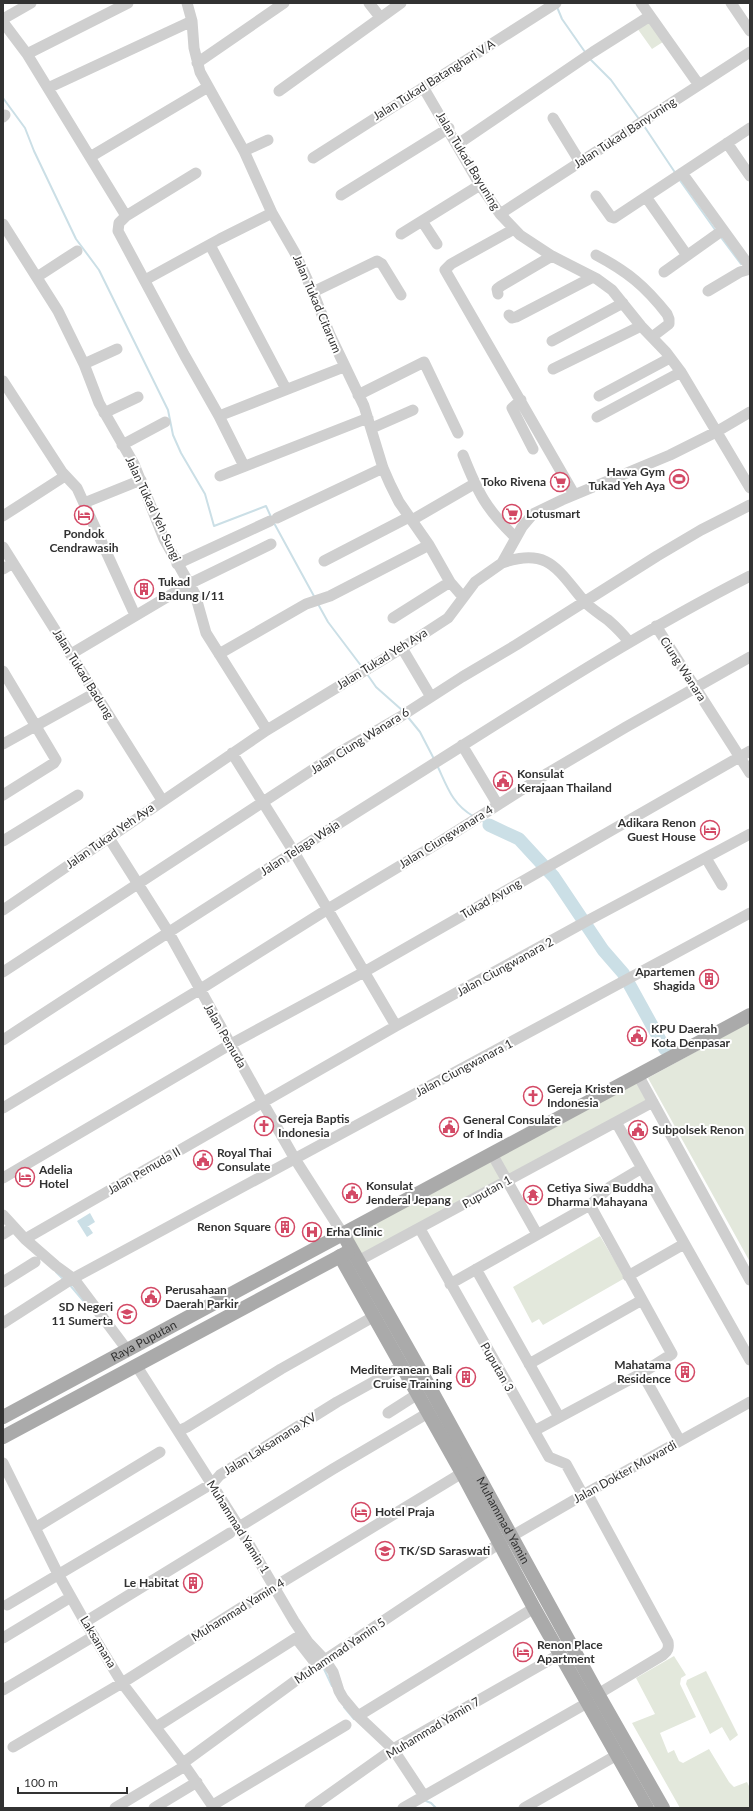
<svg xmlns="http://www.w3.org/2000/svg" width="753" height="1811" font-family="Lato,sans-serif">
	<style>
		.green { fill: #e3e8dc }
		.water { fill: #cbdfe6 }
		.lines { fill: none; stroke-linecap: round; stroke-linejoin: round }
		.stream { stroke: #cbdfe6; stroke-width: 2 }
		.river { stroke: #cbdfe6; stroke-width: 13 }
		.minor { stroke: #cfcfcf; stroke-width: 11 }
		.major { stroke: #aaa; stroke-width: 14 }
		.labels { text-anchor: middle; stroke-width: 4; stroke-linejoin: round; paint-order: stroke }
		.street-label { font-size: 12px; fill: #323232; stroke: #fff }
		.poi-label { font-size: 12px; font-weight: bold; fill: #323232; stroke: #fff; text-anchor: start }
	</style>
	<rect width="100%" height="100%" fill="#fff"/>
	<path class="green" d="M651,20L666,40L652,49L637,28Z
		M750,1022V1262L648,1078Z
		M639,1077L653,1101L359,1260L346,1235Z
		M600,1236L625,1278L543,1325L539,1319L532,1323L513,1287Z
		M674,1656L686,1675L681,1678L680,1684L696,1717L660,1733L668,1753L674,1750L679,1761L683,1763L709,1749L729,1782L734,1787L747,1782L750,1788V1808H680L632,1723L655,1714L636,1678Z
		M706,1671L738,1735L730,1741L722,1727L710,1734L686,1684L687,1680Z"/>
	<path class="water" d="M90,1213L95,1222L87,1227H89L93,1233L87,1237L77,1221Z"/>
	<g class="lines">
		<path class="stream" d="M557,7L562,19L585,52
			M590,59L611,80L639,119
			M3,98L25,128L34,151L76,239L99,270L168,410L173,435L181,453L205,494L214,526L266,506L271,517
			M644,126L676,174
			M679,179L716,231
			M720,236L741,264
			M274,523L315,598
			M318,604L328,622L362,667
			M367,674L376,687L403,711
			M407,716L420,732L434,759
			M437,765C447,786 452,804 473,816
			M482,821L489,825
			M56,1272L64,1280
			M69,1284L86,1304
			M324,1669L332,1686
			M344,1707L354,1719
			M426,1801L431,1803L436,1808"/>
		<path class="river" d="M489,825L519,839L554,877L603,950L623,973L665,1049"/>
		<path class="minor" d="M187,3L192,21L194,48L200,72L244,151L272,213L295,253L313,292L330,335L364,406L383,468L390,484L399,502L429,545L450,582L463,597
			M369,3L380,17
			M641,3L699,85
			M731,3L750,31
			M3,19L31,3
			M3,22L27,54L126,216
			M27,54L128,3
			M197,63L284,3
			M423,87L480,185L500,214L520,235L552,256L597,279L612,290L641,326L666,352L681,372L750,488
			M48,88L192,21
			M279,91L401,3
			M3,117L5,115
			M553,118L580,162
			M727,143L750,176
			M458,144L593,52L650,16
			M244,151L268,140
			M90,157L208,87
			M313,158L556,3
			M196,173L126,216L119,223L118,231L185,356L219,416L244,466
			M682,173L750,267
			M341,195L449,128
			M596,196L611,217L614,218L750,128
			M646,197L686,254
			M500,214L750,52
			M422,221L437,244
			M3,224L58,311L84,364L99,403L134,464L164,539L195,594L206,633L267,730
			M514,229L451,264L445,270L574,494
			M401,234L480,185
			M210,245L286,389
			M596,255C628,272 645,286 667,314L669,319V324L652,337
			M664,272L723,230
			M37,277L77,251
			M145,280L220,239L272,213
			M708,291L740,272L750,269
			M313,292L377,261L382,264L401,295
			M498,294L497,289L501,286L552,256
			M509,315L512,318L516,317L593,277
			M552,341L623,303
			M84,364L117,349
			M553,369L641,326
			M3,381L62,472L77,488L135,615
			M358,395L424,362L458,433
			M599,396L670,358
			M521,400L512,408L533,449
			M104,413L138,397
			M219,416L344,367
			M597,417L681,372
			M372,428L413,410
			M122,445L165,422
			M463,455C478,493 486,509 516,538
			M220,476L368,418
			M84,503L141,480
			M3,516L65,476
			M277,518L383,468
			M412,520L474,484
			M3,547L162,800
			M324,561L409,517
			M502,563C548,547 557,569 584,601C590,608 600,614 608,620C616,627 623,634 629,642
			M177,564L270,521
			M3,569L13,563
			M393,618L450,582
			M656,626L750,773
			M402,648L431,697
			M71,654L189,584L271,544
			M219,654L306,604L330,596L429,545
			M3,671L56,760L54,763L3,795
			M3,744L95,693
			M462,745L498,805
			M232,753L294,852L396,1026
			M109,838L169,933L263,1103L295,1159L343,1234
			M3,841L78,795
			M706,858L722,885
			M3,910L267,730L402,648L448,618L475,582L502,563L522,527L533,514L562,500L670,455L716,432L750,412
			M3,972L335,755L400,717L462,677L516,645L657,556L701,530L750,505
			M3,1040C143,948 285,857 427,768C533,701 638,633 750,576
			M638,1075L750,1280
			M3,1108L199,990L328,909L435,845L548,773L626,727L750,657
			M616,1122L750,1360
			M492,1154L537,1234
			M3,1178L231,1044L364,972L750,751
			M3,1215L25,1239L56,1266L74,1279L128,1351
			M420,1229L549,1457L566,1464L583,1495
			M3,1234L11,1229
			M25,1239L396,1026L585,922L750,834
			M358,1261L653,1102
			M476,1269L559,1417
			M628,1276L684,1244
			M3,1282L35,1262
			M450,1284L590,1205L610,1187L642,1168
			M3,1323L70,1280L750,913
			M529,1364L642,1300
			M136,1365L239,1527L294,1621L308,1642L325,1660L333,1672L339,1691L343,1698L358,1716L393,1749L424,1796
			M642,1373L680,1441
			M388,1413L424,1390
			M178,1431L187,1427L281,1369L373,1317
			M534,1431L642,1373L672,1354L590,1205
			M3,1463L58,1574L85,1622L122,1683L183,1763L214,1808
			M587,1493L668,1642C669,1648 668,1651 663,1655L598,1694
			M239,1527L333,1469L428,1413
			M35,1528L160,1452
			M7,1605L213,1483L220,1475L337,1402L402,1366
			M85,1622L230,1533
			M3,1638L71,1597
			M3,1690L94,1636
			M358,1716L534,1608
			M156,1727L296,1638L317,1665
			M13,1747L122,1683L274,1587L462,1473
			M183,1763L317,1665L500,1543L583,1495L750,1402
			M213,1805L346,1725
			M115,1808L185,1766
			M154,1808L197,1782
			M310,1808L393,1749L560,1654
			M403,1808L587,1703
			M524,1808L617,1755"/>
		<g class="major">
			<path id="s1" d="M343,1234L429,1386L598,1694L663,1808"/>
			<path d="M340,1256L462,1473L534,1608L647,1808"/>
			<path id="s2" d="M3,1417C252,1283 501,1148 750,1015"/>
			<path d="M3,1437L348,1252"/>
		</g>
	</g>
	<defs>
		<g id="stadium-ring" transform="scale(1)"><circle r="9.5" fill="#fff" stroke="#d34965" stroke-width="1.5"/><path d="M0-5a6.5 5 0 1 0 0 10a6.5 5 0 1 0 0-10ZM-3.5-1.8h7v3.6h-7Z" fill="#d34965"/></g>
		<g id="supermarket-ring" transform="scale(1)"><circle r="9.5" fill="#fff" stroke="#d34965" stroke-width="1.5"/><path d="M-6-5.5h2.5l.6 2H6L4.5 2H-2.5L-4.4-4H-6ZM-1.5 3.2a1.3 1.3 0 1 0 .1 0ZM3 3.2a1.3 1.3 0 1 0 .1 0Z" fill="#d34965"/></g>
		<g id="hotel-ring" transform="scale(1)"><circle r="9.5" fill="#fff" stroke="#d34965" stroke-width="1.5"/><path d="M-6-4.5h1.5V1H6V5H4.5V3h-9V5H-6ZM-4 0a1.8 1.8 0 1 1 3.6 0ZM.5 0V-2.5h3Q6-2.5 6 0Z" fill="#d34965"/></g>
		<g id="building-ring" transform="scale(1)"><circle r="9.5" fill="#fff" stroke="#d34965" stroke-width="1.5"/><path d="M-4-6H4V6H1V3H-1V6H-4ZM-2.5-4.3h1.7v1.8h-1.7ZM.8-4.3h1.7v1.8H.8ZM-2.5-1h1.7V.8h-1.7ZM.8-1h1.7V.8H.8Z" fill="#d34965"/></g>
		<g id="civic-ring" transform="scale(1)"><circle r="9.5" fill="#fff" stroke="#d34965" stroke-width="1.5"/><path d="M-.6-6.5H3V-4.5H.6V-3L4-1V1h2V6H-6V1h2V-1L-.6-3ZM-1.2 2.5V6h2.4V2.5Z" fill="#d34965"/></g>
		<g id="church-ring" transform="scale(1)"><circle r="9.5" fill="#fff" stroke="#d34965" stroke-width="1.5"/><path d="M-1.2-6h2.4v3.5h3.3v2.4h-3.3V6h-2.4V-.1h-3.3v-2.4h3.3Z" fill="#d34965"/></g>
		<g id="temple-ring" transform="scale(1)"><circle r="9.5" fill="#fff" stroke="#d34965" stroke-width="1.5"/><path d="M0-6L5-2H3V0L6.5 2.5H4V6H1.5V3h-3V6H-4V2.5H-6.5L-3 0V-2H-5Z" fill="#d34965"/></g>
		<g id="hospital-ring" transform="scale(1)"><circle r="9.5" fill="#fff" stroke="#d34965" stroke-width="1.5"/><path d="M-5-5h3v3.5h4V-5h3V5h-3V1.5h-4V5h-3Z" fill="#d34965"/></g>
		<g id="school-ring" transform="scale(1)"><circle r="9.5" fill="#fff" stroke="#d34965" stroke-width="1.5"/><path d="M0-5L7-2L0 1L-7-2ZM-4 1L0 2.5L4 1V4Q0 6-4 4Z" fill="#d34965"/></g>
	</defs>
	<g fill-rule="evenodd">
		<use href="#stadium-ring" x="679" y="479"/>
		<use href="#supermarket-ring" x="560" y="482"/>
		<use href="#supermarket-ring" x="512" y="514"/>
		<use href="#hotel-ring" x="84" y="515"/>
		<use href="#building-ring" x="144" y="589"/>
		<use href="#civic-ring" x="503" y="781"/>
		<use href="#hotel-ring" x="710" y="830"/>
		<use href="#building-ring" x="709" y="979"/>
		<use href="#civic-ring" x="637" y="1036"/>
		<use href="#church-ring" x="533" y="1096"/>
		<use href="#church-ring" x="264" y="1126"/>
		<use href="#civic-ring" x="449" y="1127"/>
		<use href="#civic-ring" x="638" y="1130"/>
		<use href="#civic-ring" x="203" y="1160"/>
		<use href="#hotel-ring" x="25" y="1177"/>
		<use href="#civic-ring" x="352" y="1193"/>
		<use href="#temple-ring" x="533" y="1195"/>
		<use href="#building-ring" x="285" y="1227"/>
		<use href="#hospital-ring" x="312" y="1232"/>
		<use href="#civic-ring" x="151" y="1297"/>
		<use href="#school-ring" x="127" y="1314"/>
		<use href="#building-ring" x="685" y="1372"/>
		<use href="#building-ring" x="466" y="1377"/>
		<use href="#hotel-ring" x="361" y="1512"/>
		<use href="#school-ring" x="385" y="1551"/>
		<use href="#building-ring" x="193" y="1583"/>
		<use href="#hotel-ring" x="523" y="1652"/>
	</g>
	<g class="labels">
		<g class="street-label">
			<text transform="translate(434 80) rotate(-32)" y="4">Jalan Tukad Batanghari V A</text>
			<text transform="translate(625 133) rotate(-33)" y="4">Jalan Tukad Banyuning</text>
			<text transform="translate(468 161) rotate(59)" y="4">Jalan Tukad Bayuning</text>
			<text transform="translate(317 304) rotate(67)" y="4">Jalan Tukad Citarum</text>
			<text transform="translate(153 509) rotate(65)" y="4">Jalan Tukad Yeh Sungi</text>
			<text transform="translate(382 659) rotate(-32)" y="4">Jalan Tukad Yeh Aya</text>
			<text transform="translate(683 669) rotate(57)" y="4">Ciung Wanara</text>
			<text transform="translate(83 674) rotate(58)" y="4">Jalan Tukad Badung</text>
			<text transform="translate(360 741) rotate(-32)" y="4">Jalan Ciung Wanara 6</text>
			<text transform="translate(110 836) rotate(-35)" y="4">Jalan Tukad Yeh Aya</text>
			<text transform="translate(446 837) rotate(-32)" y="4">Jalan Ciungwanara 4</text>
			<text transform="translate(300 848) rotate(-33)" y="4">Jalan Telaga Waja</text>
			<text transform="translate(491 899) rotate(-30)" y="4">Tukad Ayung</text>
			<text transform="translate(505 967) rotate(-29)" y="4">Jalan Ciungwanara 2</text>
			<text transform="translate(225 1036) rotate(60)" y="4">Jalan Pemuda</text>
			<text transform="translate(464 1068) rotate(-28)" y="4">Jalan Ciungwanara 1</text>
			<text transform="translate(144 1171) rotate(-30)" y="4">Jalan Pemuda II</text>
			<text transform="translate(487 1192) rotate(-29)" y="4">Puputan 1</text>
			<text dy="4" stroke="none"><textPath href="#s2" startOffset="160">Raya Puputan</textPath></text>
			<text transform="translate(497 1367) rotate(60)" y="4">Puputan 3</text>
			<text transform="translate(270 1444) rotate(-32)" y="4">Jalan Laksamana XV</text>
			<text transform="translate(625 1472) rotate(-29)" y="4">Jalan Dokter Muwardi</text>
			<text dy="4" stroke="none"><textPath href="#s1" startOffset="328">Muhammad Yamin</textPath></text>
			<text transform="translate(238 1527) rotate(58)" y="4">Muhammad Yamin 1</text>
			<text transform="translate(238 1610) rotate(-32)" y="4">Muhammad Yamin 4</text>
			<text transform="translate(98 1642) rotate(59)" y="4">Laksamana</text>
			<text transform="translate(340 1651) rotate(-34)" y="4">Muhammad Yamin 5</text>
			<text transform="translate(433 1728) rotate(-31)" y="4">Muhammad Yamin 7</text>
		</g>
		<g class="poi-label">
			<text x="665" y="476" text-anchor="end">Hawa Gym<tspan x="665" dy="14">Tukad Yeh Aya</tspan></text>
			<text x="546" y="486" text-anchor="end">Toko Rivena</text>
			<text x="526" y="518">Lotusmart</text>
			<text x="84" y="538" text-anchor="middle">Pondok<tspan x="84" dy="14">Cendrawasih</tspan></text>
			<text x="158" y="586">Tukad<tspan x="158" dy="14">Badung I/11</tspan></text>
			<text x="517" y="778">Konsulat<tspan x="517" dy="14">Kerajaan Thailand</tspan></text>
			<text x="696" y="827" text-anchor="end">Adikara Renon<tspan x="696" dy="14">Guest House</tspan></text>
			<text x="695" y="976" text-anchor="end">Apartemen<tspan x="695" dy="14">Shagida</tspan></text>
			<text x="651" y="1033">KPU Daerah<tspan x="651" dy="14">Kota Denpasar</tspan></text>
			<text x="547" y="1093">Gereja Kristen<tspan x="547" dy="14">Indonesia</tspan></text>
			<text x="278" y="1123">Gereja Baptis<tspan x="278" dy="14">Indonesia</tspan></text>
			<text x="463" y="1124">General Consulate<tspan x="463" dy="14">of India</tspan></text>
			<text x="652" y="1134">Subpolsek Renon</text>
			<text x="217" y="1157">Royal Thai<tspan x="217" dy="14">Consulate</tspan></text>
			<text x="39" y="1174">Adelia<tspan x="39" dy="14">Hotel</tspan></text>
			<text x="366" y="1190">Konsulat<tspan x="366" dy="14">Jenderal Jepang</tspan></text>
			<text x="547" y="1192">Cetiya Siwa Buddha<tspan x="547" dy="14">Dharma Mahayana</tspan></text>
			<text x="271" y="1231" text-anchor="end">Renon Square</text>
			<text x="326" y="1236">Erha Clinic</text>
			<text x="165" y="1294">Perusahaan<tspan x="165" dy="14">Daerah Parkir</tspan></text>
			<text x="113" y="1311" text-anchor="end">SD Negeri<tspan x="113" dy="14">11 Sumerta</tspan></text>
			<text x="671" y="1369" text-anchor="end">Mahatama<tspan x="671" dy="14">Residence</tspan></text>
			<text x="452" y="1374" text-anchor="end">Mediterranean Bali<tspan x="452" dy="14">Cruise Training</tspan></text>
			<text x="375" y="1516">Hotel Praja</text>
			<text x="399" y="1555">TK/SD Saraswati</text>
			<text x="179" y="1587" text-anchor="end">Le Habitat</text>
			<text x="537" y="1649">Renon Place<tspan x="537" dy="14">Apartment</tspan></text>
		</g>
	</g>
	<rect width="753" height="1811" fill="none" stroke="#323232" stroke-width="8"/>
	<path d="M18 1787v6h109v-6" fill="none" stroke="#323232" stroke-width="2"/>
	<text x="24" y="1787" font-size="12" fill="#323232" stroke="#ffffff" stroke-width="3" paint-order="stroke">100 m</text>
</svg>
